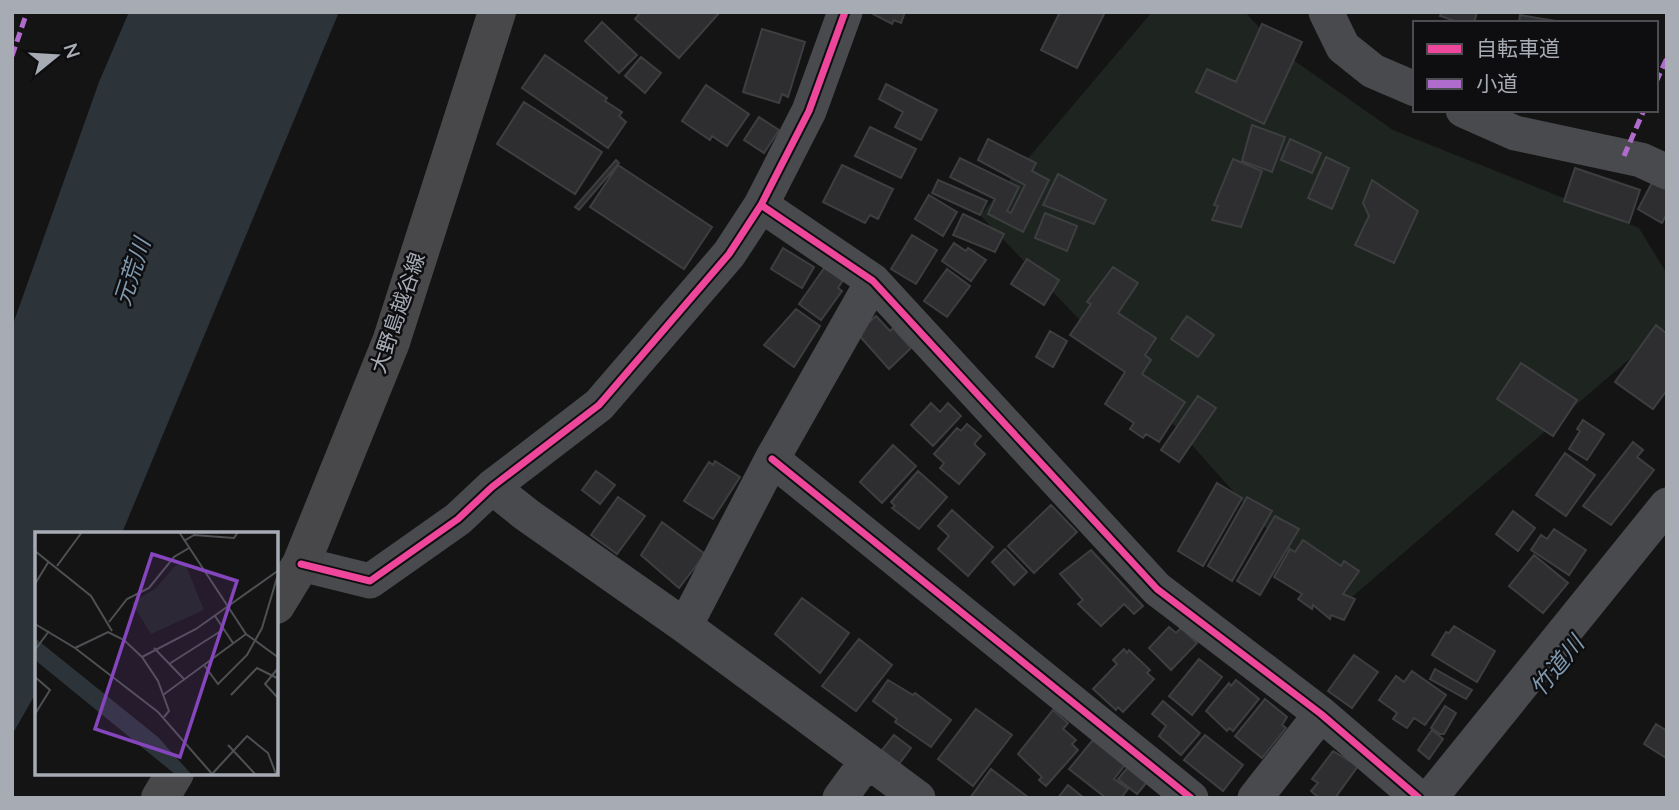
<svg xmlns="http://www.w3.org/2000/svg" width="1679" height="810" font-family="Mulish,'Noto Sans JP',sans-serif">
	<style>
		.green { fill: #1e241f }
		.water { fill: #2c3339 }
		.building { fill: #2e2e30; stroke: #3d3e40; stroke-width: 2 }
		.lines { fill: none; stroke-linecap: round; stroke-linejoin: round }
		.street { stroke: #494a4d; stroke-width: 35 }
		.secondary { stroke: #48484b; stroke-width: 38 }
		.quiet { stroke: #b06ccc; stroke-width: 5; stroke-dasharray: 10 5; stroke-linecap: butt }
		.cycleway-casing { stroke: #0e0e10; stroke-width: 11 }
		.cycleway { stroke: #ed469a; stroke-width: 7 }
		.labels { text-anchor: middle; stroke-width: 5; stroke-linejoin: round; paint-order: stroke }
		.street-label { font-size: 21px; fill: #a6abb4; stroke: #0e0e10 }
		.water-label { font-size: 23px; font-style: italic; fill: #7f98ad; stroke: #0e0e10 }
		.inset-road { fill: none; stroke: #4e5054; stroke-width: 2 }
		.view { fill: #8445bd; fill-opacity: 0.15; stroke: #8445bd; stroke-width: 3.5 }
		.inset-edge { fill: none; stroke: #a6abb4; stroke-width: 3.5 }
	</style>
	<rect width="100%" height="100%" fill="#141414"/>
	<path class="green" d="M1152,12H1245L1282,52L1393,130L1639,228L1667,274V327L1338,609L1093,334L980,215Z"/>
	<path class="water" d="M129,12H339L122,533L37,534V691L12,735V327L99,82Z"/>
	<path class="building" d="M641,12H720L679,58L635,19Z
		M905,12L901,23L894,20L892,24L871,13Z
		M1060,12H1105L1077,68L1041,50Z
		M1442,12H1477L1474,23H1461L1440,16Z
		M1520,15L1568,23H1519Z
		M602,22L637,55L619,73L585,41Z
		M1262,24L1302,42L1264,124L1196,92L1207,69L1236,82Z
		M762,29L805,42L788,97L782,94L779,103L743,92Z
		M545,55L607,98L605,101L622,112L619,116L626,122L608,148L522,88Z
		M641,57L661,73L645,93L625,76Z
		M886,84L937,110L921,140L895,127L903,112L879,99Z
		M706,85L749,114L727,146L712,136L710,140L682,121Z
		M524,102L602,152L575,194L497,144Z
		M759,117L779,130L764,153L744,140Z
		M1252,125L1285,137L1272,172L1242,161Z
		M870,127L916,149L901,178L855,156Z
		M988,139L1036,163L1032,171L1049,180L1023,232L988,214L995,199L950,177L960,158L1019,187L1007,211L1011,213L1025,185L978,160Z
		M1290,139L1321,153L1312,173L1281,160Z
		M1326,157L1349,168L1332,209L1308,198Z
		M1233,159L1262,171L1241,227L1212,220L1218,206L1214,205Z
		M616,160L619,163L579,210L575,207Z
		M618,165L712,227L684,269L590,207Z
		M842,165L893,189L878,219L870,215L865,223L823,202Z
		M1575,168L1640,190L1629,223L1564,201Z
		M1058,174L1106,200L1094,224L1043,205Z
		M938,180L987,201L980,215L932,193Z
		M1372,180L1418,211L1394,263L1355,245L1369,216L1363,203Z
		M1653,181L1667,189V213L1662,223L1638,209Z
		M929,195L957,212L943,236L915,219Z
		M1045,213L1077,226L1067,251L1035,238Z
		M963,214L1004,234L995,252L953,235Z
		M912,235L937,250L916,284L891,269Z
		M954,243L966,251L968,248L986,260L971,281L942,261Z
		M783,248L814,267L802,288L771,269Z
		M1027,259L1059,280L1044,305L1011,284Z
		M825,267L843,280L838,288L842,291L821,320L799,304Z
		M1113,267L1138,283L1118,313L1156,338L1145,355L1151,360L1142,374L1185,402L1159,442L1146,434L1143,438L1130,429L1134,423L1105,404L1125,372L1070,335L1091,304L1087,302Z
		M947,269L970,286L947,317L924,301Z
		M796,309L820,326L794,367L764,345Z
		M876,316L890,331L893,328L911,348L889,369L857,333Z
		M1187,316L1214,335L1198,357L1171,339Z
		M1656,325L1667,334V390L1653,409L1615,382Z
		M1050,331L1067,341L1053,367L1036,357Z
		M1521,363L1577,400L1553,436L1497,399Z
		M1198,396L1216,408L1179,462L1161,450Z
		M931,403L940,412L948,403L961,416L933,446L911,425Z
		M1583,420L1604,434L1587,460L1569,449L1580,431L1577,429Z
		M967,424L981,436L974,444L985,454L959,484L940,468L944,463L934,454L957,428L961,431Z
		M1633,442L1643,450L1637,457L1654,470L1611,525L1583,506Z
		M893,445L916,466L882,503L860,482Z
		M1565,453L1595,475L1566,516L1536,495Z
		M715,461L740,477L713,519L684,501L709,462L713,465Z
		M596,471L615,485L600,504L582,490Z
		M918,471L947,497L919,529L892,508L895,506L891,502Z
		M1217,483L1242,498L1203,566L1178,551Z
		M618,497L645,516L617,554L591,535Z
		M1247,497L1272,511L1232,581L1208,566Z
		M1051,505L1077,532L1034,573L1008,546Z
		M952,510L993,547L968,576L938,549L949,536L938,526Z
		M1513,511L1535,528L1518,551L1496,534Z
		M1275,516L1299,529L1260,595L1237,581Z
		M662,522L705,554L679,588L641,555Z
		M1554,529L1586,550L1569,575L1531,550L1541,535L1547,539Z
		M1303,540L1341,566L1344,561L1359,571L1343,594L1355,599L1344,620L1331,615L1330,619L1313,605L1312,609L1298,599L1302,594L1274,577L1290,549L1295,552Z
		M1005,549L1027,572L1014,585L992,562Z
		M1091,550L1143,606L1134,614L1124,604L1101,626L1078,604L1083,600L1060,574Z
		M1534,555L1568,583L1543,613L1509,586Z
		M802,598L849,633L820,673L775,634Z
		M1454,626L1495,651L1477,682L1432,655L1446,632L1449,633Z
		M1169,627L1176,633L1181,628L1197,643L1171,670L1149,648Z
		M859,639L892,665L856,711L822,686Z
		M1124,649L1127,653L1129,650L1150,670L1147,673L1154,679L1123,712L1118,707L1116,710L1093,689L1117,664L1113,660Z
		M1354,655L1378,672L1352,708L1328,691Z
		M1199,659L1222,677L1192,715L1169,696Z
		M1435,669L1472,690L1466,699L1430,679Z
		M1412,671L1446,695L1425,725L1414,718L1407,728L1393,719L1397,713L1379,700L1396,676L1404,682Z
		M888,680L913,695L915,693L951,720L931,747L895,722L897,719L873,701Z
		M1236,680L1259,699L1233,731L1229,728L1227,731L1206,711L1229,683L1231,686Z
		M1265,699L1287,717L1282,725L1286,728L1262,758L1235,736Z
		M1163,701L1200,733L1181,755L1159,736L1166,726L1152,714Z
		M1445,706L1456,713L1444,734H1440L1431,728Z
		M976,709L1012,735L973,786L938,759Z
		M1053,710L1068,723L1063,729L1076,740L1072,744L1078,750L1046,786L1039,780L1042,777L1018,754Z
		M1656,724L1667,731L1666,758L1644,744Z
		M1432,730L1443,739L1429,759L1418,750Z
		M894,735L911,748L899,764L882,750Z
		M1205,735L1243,765L1223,791L1184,760Z
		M1093,740L1125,765L1114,779L1128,789L1121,798H1106L1069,769Z
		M1333,751L1358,766L1335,798H1319L1311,791L1318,783L1312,779Z
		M1129,766L1148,781L1137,794L1118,779Z
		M991,769L1029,798H970Z
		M1068,785L1084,798H1058Z"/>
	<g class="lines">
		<path class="street" d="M1326,12L1343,47L1373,71L1415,89
			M1463,110L1515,133L1641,160L1667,172
			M761,205L873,281L1157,589L1321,714L1419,798
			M772,459L1191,798
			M492,487L527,515L685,626L918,798
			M301,564L370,581L458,519L492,487L599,405L729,254L761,205L809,111L845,12
			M685,626L772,459L873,281
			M840,798L867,761
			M1255,798L1321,714
			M1430,798L1667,505"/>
		<path class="secondary" d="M276,605L301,564L391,342L497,12
			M160,798L175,773"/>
		<path class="quiet" d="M12,56L27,12
			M1656,82L1667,58
			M1624,156L1644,110"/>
		<g class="cycleway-casing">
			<path id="cycleway" d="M761,205L873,281L1157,589L1321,714L1419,798
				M772,459L1191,798
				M301,564L370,581L458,519L492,487L599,405L729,254L761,205L809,111L845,12"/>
		</g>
		<use href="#cycleway" class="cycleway"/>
	</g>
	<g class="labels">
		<g class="street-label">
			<text transform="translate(398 313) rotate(-71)" y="7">大野島越谷線</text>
		</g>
		<g class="water-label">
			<text transform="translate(132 272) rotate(-72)" y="8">元荒川</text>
			<text transform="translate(1557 666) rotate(-51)" y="8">竹道川</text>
		</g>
	</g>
	<g transform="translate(35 532)">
		<rect width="243" height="243" fill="#141414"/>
		<path d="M150,31L169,78L116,102L97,71L121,56L140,34Z" fill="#1e241f"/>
		<path d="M0,106L123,205L157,243H141L0,128Z" fill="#2c3339"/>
		<path class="inset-road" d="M144,0L211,102L244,126M149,9L159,3L199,6L203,0M0,19L56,64L77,99M22,34L47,0M0,52L14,29M180,84L198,111M74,90L92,67L114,56L139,25L154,16M0,92L40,116L123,180L178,243M40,116L73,100L89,108L107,125L123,149L134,179L129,185M119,116L149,147M0,118L14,99M107,125L161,97L244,38M134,132L189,97M169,133L183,152L212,123L227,96L244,39M244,135L230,152L244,167M0,145L15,158L0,182M128,163L211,102M196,163L222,136L244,147M193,213L221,243M178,241L212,204L233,221L241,242"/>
		<path class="view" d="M117,22L202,49L145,225L60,197Z"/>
		<rect width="243" height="243" class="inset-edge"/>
	</g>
	<rect width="1679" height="810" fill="none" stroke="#a6abb4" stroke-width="28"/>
	<rect x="1413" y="21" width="245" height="91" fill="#0e0e10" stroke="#4b4d52" stroke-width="2"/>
	<rect x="1427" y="44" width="35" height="10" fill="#ed469a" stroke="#4b4d52" stroke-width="2"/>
	<text x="1476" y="56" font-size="21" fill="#a6abb4">自転車道</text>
	<rect x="1427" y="79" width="35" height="10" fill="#b06ccc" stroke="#4b4d52" stroke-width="2"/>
	<text x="1476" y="91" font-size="21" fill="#a6abb4">小道</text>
	<g transform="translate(56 56) rotate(72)" stroke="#0e0e10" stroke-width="5" paint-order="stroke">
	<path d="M0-5L12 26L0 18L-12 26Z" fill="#a6abb4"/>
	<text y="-10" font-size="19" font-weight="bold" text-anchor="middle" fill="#a6abb4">N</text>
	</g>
</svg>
